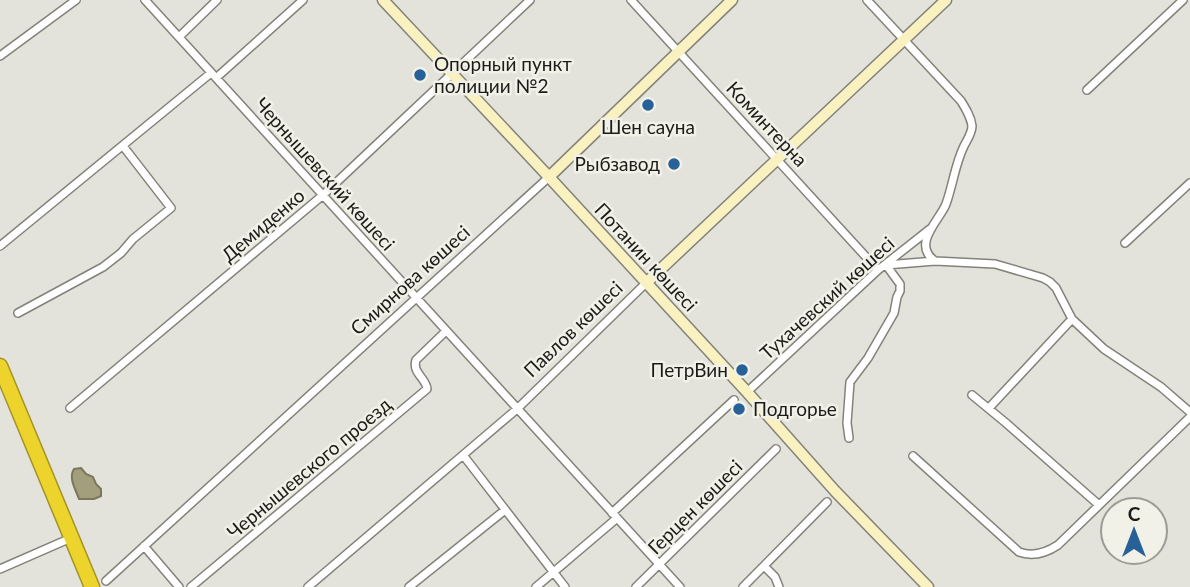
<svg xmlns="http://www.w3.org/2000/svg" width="1190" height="587" font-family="Lato,sans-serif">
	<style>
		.water { fill: #a39e7b; stroke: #7a775d; stroke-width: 2 }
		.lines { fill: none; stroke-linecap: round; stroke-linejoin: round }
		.street-casing { stroke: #83827a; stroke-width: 10 }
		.secondary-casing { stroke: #83827a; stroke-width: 13 }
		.highway-casing { stroke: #a39326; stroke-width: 17 }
		.street { stroke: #fff; stroke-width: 7 }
		.secondary { stroke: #f9f2c0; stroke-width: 10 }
		.highway { stroke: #ecd42d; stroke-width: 14 }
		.poi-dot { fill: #276198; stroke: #f2f1e8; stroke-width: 2.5 }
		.labels { text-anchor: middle; stroke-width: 5; stroke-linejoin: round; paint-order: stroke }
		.poi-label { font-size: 19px; fill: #1b1b18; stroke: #f2f1e8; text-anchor: start }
		.street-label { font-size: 19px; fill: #1b1b18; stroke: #f2f1e8 }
	</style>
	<rect width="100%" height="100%" fill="#e4e3db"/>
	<path class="water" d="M81,468L86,474L93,477L96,484L101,489V496L94,499H79C76,490 68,478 74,469Z"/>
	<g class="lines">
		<g class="street-casing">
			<path id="street" d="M145,0L680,587
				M631,0L878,270
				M867,0L961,101C966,109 971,117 972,126C972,133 967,140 964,146C955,164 953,185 946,204C940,220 911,244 935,261
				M179,37L217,0
				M0,56L76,0
				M216,78L303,0
				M1087,90L1183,0
				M1125,243L1190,183
				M0,246L211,73
				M886,265L935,261L995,264L1043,278L1050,282L1056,288L1072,319L1104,349L1161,387L1190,412
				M18,313L103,267L121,253L133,239L171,208L123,146
				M747,392L878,270L930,229
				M972,395L1006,423L1099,505
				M70,408L323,195L530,0
				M989,408L1072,319
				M849,438L847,423L850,382L868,358L894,313L897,297L900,291V284L886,265
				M463,455L565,587
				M913,456L1019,552C1033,557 1046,553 1058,545L1190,417
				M612,513L734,400
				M144,546L179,587
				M764,566L775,577L779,587
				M0,569L71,538
				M106,581L549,177
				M191,587L427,389C426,378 412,373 416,360L446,331
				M308,587L517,409L646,283
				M409,587L505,510
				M536,587L616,519
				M636,587L776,449
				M743,587L827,502"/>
		</g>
		<g class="secondary-casing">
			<path id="secondary" d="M383,0L549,177L747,392L835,491L928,587
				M549,177L732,0
				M646,283L946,0"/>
		</g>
		<g class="highway-casing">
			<path id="highway" d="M0,366L92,587"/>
		</g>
		<use href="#street" class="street"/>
		<use href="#secondary" class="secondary"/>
		<use href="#highway" class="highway"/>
	</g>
	<g class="poi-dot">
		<circle cx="420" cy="75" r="7"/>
		<circle cx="648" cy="105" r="7"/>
		<circle cx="674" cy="164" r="7"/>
		<circle cx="742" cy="370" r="7"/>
		<circle cx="739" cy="409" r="7"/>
	</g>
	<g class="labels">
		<g class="poi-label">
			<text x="434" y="71">Опорный пункт<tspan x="434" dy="22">полиции №2</tspan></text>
			<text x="648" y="134" text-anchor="middle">Шен сауна</text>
			<text x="660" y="171" text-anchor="end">Рыбзавод</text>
			<text x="728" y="377" text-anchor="end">ПетрВин</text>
			<text x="753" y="416">Подгорье</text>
		</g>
		<g class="street-label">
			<text transform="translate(767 124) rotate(47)" y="7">Коминтерна</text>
			<text transform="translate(325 174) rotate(48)" y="7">Чернышевский көшесі</text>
			<text transform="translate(263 225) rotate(-40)" y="7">Демиденко</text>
			<text transform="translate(646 257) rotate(47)" y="7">Потанин көшесі</text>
			<text transform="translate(410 280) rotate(-42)" y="7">Смирнова көшесі</text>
			<text transform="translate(827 298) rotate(-42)" y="7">Тухачевский көшесі</text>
			<text transform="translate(573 329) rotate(-44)" y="7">Павлов көшесі</text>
			<text transform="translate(309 468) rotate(-40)" y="7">Чернышевского проезд</text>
			<text transform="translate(695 507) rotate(-45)" y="7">Герцен көшесі</text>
		</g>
	</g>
	<g transform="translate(1134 531)"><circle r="33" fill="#f2f1e8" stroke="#9c9b95" stroke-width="2"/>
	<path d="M0-5L12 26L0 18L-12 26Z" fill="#276198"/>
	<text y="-10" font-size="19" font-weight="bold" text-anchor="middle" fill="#1b1b18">С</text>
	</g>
</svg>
